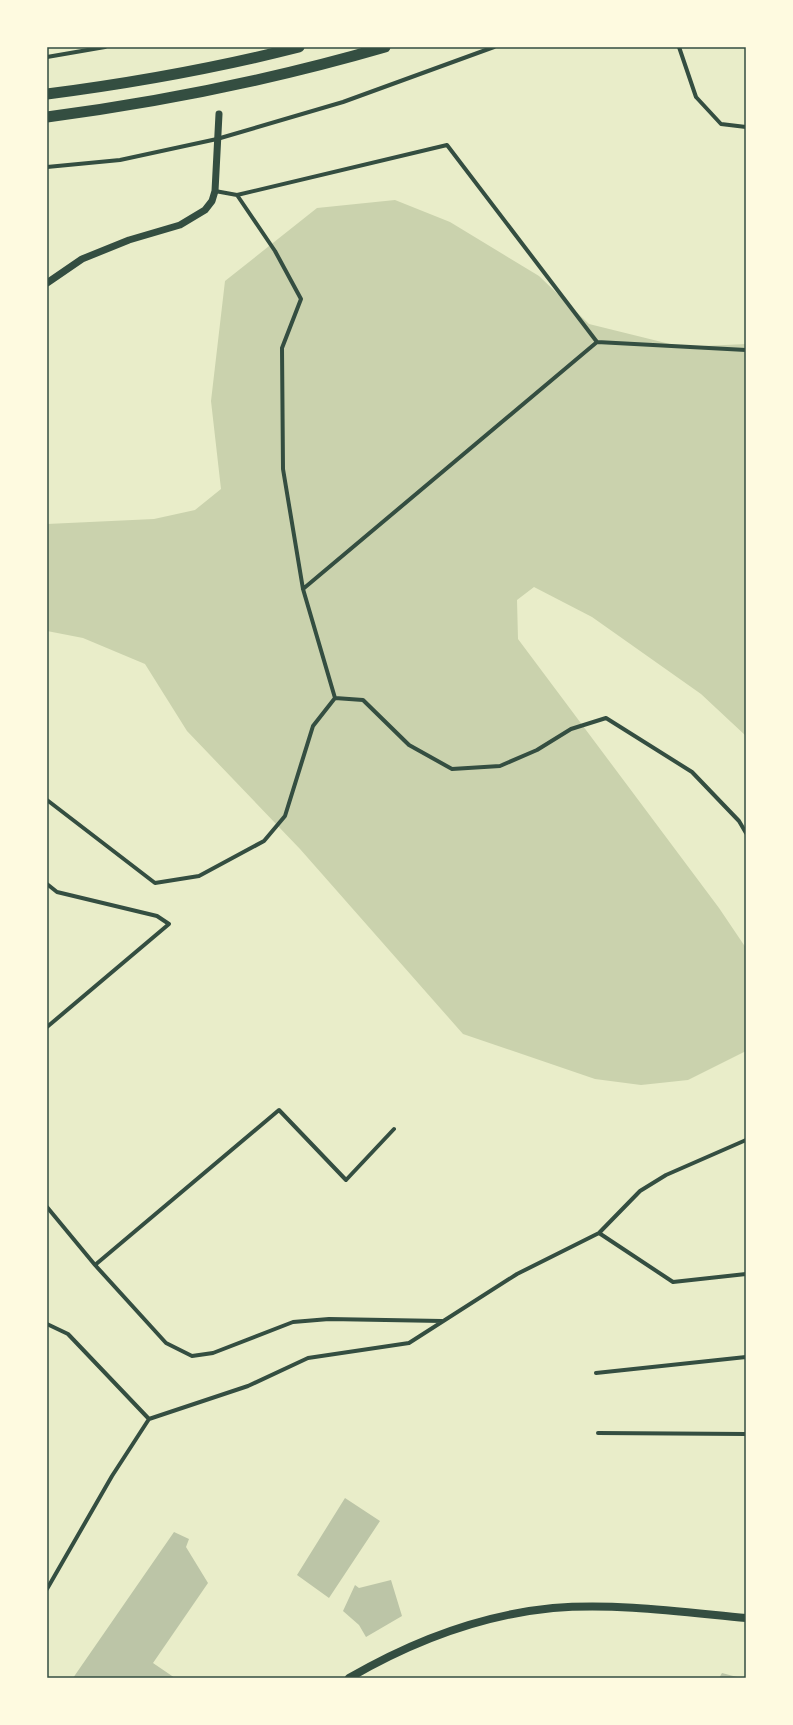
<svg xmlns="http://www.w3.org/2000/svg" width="793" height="1725" font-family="'Fira Sans Condensed',sans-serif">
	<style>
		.green { fill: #cad2ad }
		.building { fill: #bcc5a7 }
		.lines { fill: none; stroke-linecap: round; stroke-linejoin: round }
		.minor { stroke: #344e41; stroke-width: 4 }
		.tertiary { stroke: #344e41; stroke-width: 7 }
		.secondary { stroke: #344e41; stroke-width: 8 }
		.trunk { stroke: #344e41; stroke-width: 11 }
		.neatline { fill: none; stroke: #344e41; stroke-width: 1.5 }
	</style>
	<rect width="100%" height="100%" fill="#e9edc9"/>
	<path class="green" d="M395,200L450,222L539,276L589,324L682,347L746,344V736L701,694L592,617L534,587L517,600L518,639L719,908L746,948V1051L688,1080L641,1085L595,1079L463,1034L300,849L187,731L145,664L83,638L47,631V524L154,519L195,510L221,489L211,401L225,281L317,208Z"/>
	<path class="building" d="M345,1498L380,1521L329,1598L297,1575Z
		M174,1532L189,1539L186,1547L208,1583L153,1663L175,1678H73Z
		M391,1580L402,1616L366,1637L359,1625L343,1611L355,1585L359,1588Z
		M722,1673L737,1677V1678H719Z"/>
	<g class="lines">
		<path class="minor" d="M679,47L696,97L721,124L746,127
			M47,57L105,47
			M47,167L120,160L217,139L343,102L494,47
			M215,191L237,195L447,145L597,342
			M237,195L275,251L301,299L282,348L283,469L303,589L335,698
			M303,589L597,342L746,350
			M335,698L363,700L409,745L452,769L500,766L537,750L571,729L606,718L692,772L739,821L746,833
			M47,800L155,883L199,876L264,841L285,816L313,726L335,698
			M47,884L57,892L157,916L169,924L47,1027
			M47,1207L95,1265L166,1343L192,1356L213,1353L293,1322L329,1319L442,1321
			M599,1233L673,1282L746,1274
			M95,1265L279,1110L346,1180L394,1129
			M47,1324L68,1334L149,1419
			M596,1373L746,1357
			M598,1433L746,1434
			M47,1589L112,1476L149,1419L248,1386L308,1358L409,1343L517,1274L599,1233L640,1191L666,1175L746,1140"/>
		<path class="tertiary" d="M47,283L82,259L129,240L180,225L205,210L212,201L215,191L219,114"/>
		<path class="secondary" d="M349,1678C411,1642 481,1615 553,1608C617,1603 682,1612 746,1618"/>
		<path class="trunk" d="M47,94C132,83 216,68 299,47
			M47,117C161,102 275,79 385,47"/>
	</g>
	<rect width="793" height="1725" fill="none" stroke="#fefae0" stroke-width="96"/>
	<rect x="48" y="48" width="697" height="1629" class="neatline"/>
</svg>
